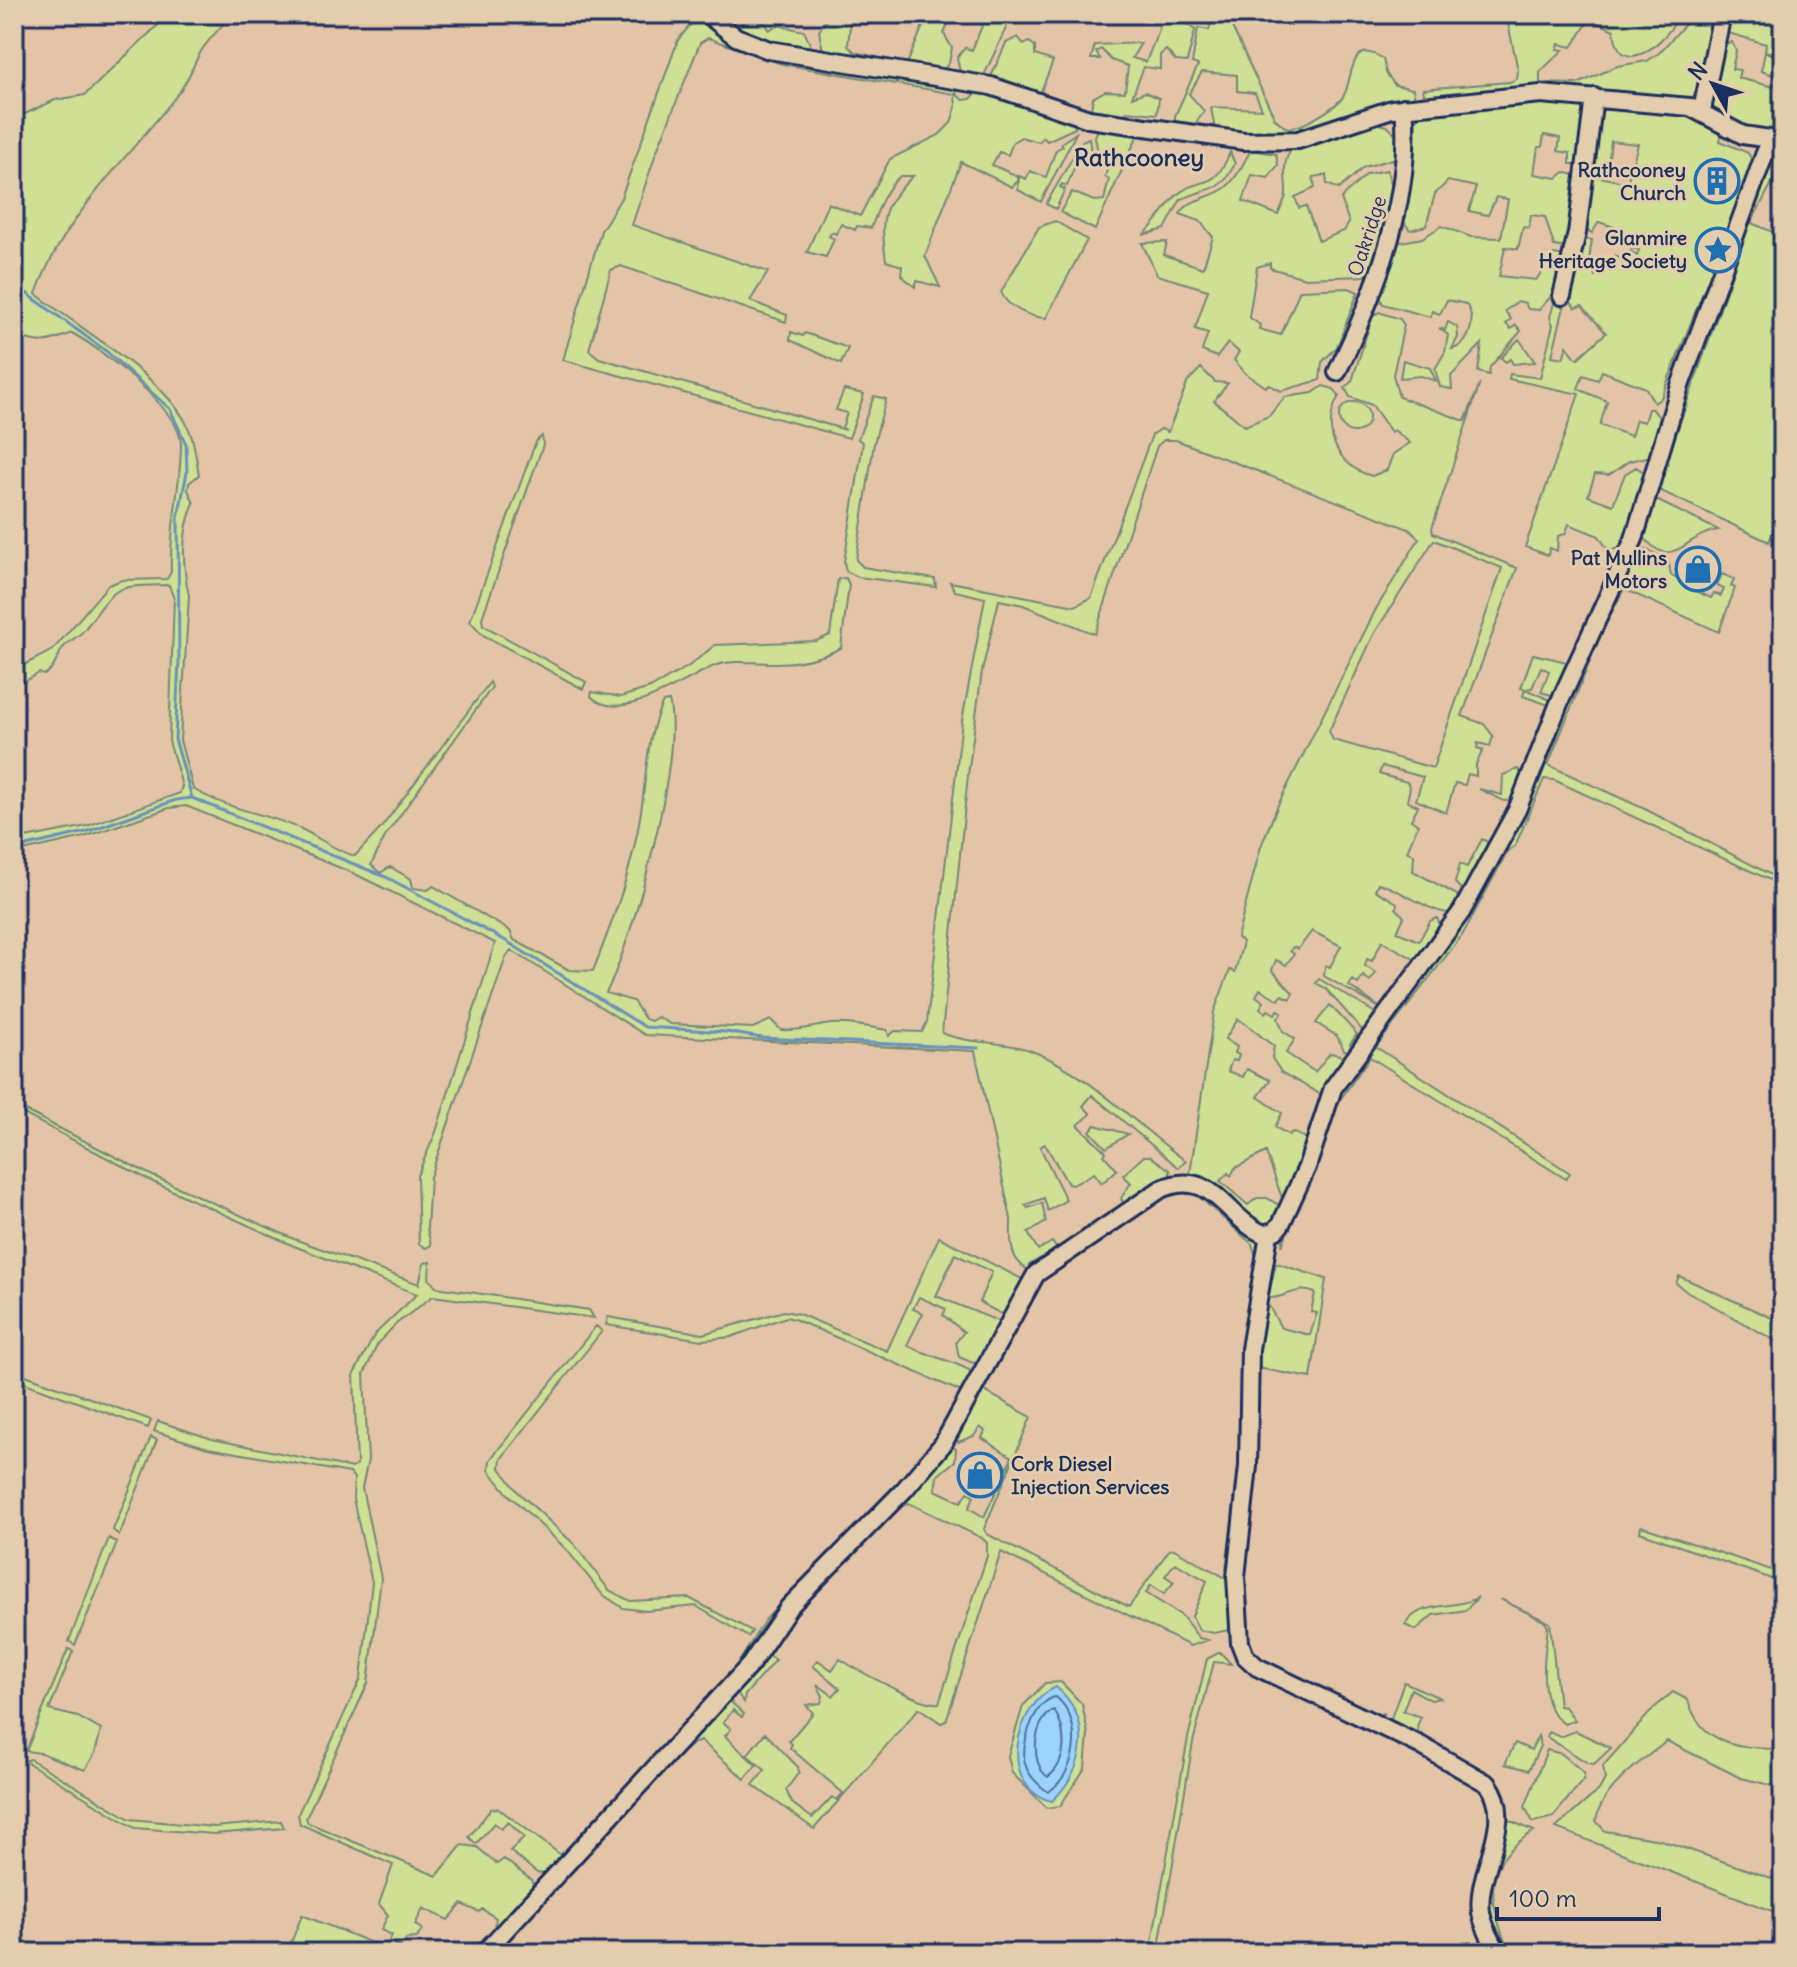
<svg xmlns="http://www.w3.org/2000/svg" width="1797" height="1967" font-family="Delius,sans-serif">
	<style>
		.green { fill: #cfdf93; stroke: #758778; stroke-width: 2; fill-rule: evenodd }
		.water { fill: #9bd3fb; stroke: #6891bc; stroke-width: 2 }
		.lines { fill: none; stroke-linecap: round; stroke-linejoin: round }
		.shore { stroke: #4e719d; stroke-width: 2 }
		.stream { stroke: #6891bc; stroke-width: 3 }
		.minor-casing { stroke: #1b2f5e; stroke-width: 22 }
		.minor { stroke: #e3cdac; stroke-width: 16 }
		.labels { text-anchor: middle; stroke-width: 6; stroke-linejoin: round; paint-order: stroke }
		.poi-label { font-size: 20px; font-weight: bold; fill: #1b2f5e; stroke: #e3cdac; text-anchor: end }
		.street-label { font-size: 20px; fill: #1b2f5e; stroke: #e3cdac }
		.quarter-label { font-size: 24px; font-weight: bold; fill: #1b2f5e; stroke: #e3cdac }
	</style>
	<rect width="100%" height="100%" fill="#e4c4a7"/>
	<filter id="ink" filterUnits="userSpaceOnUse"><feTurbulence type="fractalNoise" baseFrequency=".0125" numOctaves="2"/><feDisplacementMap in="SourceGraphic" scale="16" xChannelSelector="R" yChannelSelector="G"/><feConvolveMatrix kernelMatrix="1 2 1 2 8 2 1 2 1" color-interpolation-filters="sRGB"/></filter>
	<g filter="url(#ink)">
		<path class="green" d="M154,14H213L223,24C216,33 206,42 200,53C193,65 189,79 180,91C130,157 64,214 36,294C79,328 159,374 185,421C194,437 196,458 199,475L189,483L188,490L194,503C181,534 182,563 189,596L180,740L193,789C226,809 264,813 299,828C319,837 333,850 355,856L381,828L490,682L492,687L386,835L371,865L380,873L390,867L411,879L413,888L428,890L433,886L510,931L514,940L569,970L593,971C614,918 633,867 641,811C647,774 646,736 663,702L669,701C684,756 633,940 606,993L633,1001L645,1019L651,1021L658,1017L670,1024L753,1028L771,1020L781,1030C798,1031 808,1028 824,1025C845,1021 867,1027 887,1030L889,1036L895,1031L922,1032L927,1022L962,721L985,598L955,591L950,582L1075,606L1091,598L1152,435L1161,429L1168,432L1188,381L1201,368L1215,382L1228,383L1214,401L1245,426L1269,416L1285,397L1313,393L1323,386L1334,389L1339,396C1320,429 1336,466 1372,476L1387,470L1393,454L1410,443L1394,430L1391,432L1372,405L1350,397L1345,388L1352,381L1372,317L1379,312L1400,319L1404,325L1393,375L1399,397L1465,421L1480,383L1432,528L1433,533L1517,568L1462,716L1484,724L1493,736L1490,746L1478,743L1477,748L1483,750L1476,764V776L1468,774L1465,785L1455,783L1446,813L1416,800L1423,777L1382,766L1379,774L1407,782L1410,788L1407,801L1418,806L1411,820L1418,825L1407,851L1414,855L1413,871L1457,895L1459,906L1454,913C1432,915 1401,889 1378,883L1375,890L1397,903L1396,908L1404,917L1397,932L1419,941L1430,921L1437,918L1442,931L1421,963L1382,941L1372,961L1367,959L1365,966L1376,973L1370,981L1363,976L1358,984L1353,980L1349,986L1385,1011L1324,976L1325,965L1330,967L1341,946L1312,931L1298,949L1293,947L1290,951L1294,954L1286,965L1276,960L1272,970L1293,993L1290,999L1282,995L1279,1000L1260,989L1256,996L1264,1002L1260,1008L1266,1013L1268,1010L1275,1014L1278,1010L1282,1012L1278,1018L1283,1031L1295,1039L1286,1053L1315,1072L1330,1053L1340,1055L1344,1063L1320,1094L1281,1072L1272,1058L1274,1046C1259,1036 1252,1027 1238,1019L1225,1039L1237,1047L1235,1053L1239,1055L1237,1061L1232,1060L1228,1071L1243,1077L1247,1069L1270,1080L1258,1097L1282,1113L1275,1127L1289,1135L1292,1132L1310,1140L1301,1149L1305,1154L1288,1196L1282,1198L1266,1152L1235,1168L1231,1176L1228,1173L1220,1181L1248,1205L1257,1198H1267L1282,1207L1277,1221L1263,1228L1209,1184L1190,1174L1214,1012L1230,970L1235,972L1243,942L1237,938L1261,846L1278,805L1376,609L1419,539L1409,529L1176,440H1164L1157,446L1095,634L1023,605L999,600L982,671L968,775L942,1033C971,1045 1003,1040 1032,1051C1091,1074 1135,1125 1186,1161L1179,1168L1092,1095L1083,1106L1091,1114L1078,1125L1106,1152L1104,1155L1117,1170L1102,1183L1094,1173L1073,1185L1068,1184L1045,1144L1040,1147L1066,1200L1048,1211L1044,1198L1025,1205L1028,1208L1042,1203L1046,1222L1028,1233L1038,1250L1052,1242L1057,1249L1029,1265L1028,1270C1008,1258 1011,1240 1011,1219L975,1051L645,1035L511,950L506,957L430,1177L427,1228L431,1245L426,1248L419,1244L417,1176L436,1132L495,943L353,873L186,806L169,808L84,837L14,853V841L20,839L87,826L180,793L182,786L169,741L174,599L169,585C109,586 118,586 84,630C77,639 66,641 61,651C56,660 55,669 44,675L39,673L23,682L14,678V670L53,650L108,585L122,580L167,579L171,572C169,528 181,487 181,444C181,410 100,348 72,333C50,342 38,346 17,335L14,339V119L55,100L85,95L160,23ZM1434,540L1502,568L1433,768L1333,740L1329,731L1374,634Z
			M699,14L717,30L958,87L956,94L963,100L971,99L980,88L1075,122V128L1047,141L1043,137L1039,142L1021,137L1013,142L1008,155L999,152L992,165L1017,176L1019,180L1012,187L961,162L925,256L940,287L917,281L915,287L901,275L902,266L886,261C880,215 881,208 913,176H900C883,192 879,208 871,228L857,226L855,230L841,224L836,234L832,232L829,236L834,239L826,257L807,252L828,203L860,216L890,159L939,135L951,123L956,107L955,94L782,64L708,38L700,43L656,153L632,225L768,272L750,301L787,315L786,322L621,266L611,270L589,350L599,358L846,430L842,428L847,413L836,410L844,390L864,394L849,438L563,360L601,231L621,198L678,40Z
			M823,14H851L848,46L855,52L907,64L928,14L950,19L944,34L952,48L949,63L940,74L823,51L819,31L827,19H836Z
			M987,14H1012L1006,21V28L982,80L961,77L957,58L965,48L972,50Z
			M1165,14H1190L1188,25L1195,30L1187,62L1176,61L1166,50L1160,55V69L1144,67L1132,97L1145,92L1159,98L1157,114L1127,111L1124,119L1090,114L1093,98L1105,91L1125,92L1128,66L1111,60L1101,49L1096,52L1100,59H1091L1095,45L1141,43L1132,58L1146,62Z
			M1217,14H1226L1275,119C1277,120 1283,126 1285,127C1297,132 1338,107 1344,95C1353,79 1349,36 1383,59L1386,73L1395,85L1413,89L1415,99L1286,139L1215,130L1211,107L1262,109L1255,93L1237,91V75L1202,72L1189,94L1204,111L1194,126L1175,123V116L1198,65L1192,63L1198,28L1209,30L1212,18L1219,19Z
			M1506,14H1679C1670,39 1619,85 1614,30L1590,19L1572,47L1559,44L1557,49L1563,50L1540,72V83L1578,84L1617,66L1647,61L1659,53L1688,21L1700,14L1715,16L1700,86L1690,102L1425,98L1423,89L1510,82L1517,79L1518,70Z
			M1727,14H1783V56L1765,51L1766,44L1725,32Z
			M750,16L766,24L769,30L777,25L804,31L811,46L805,53L790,51L736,29Z
			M1018,37L1024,45L1029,42L1035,46V55L1053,61L1040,94L1080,108L1070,109L990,79L1006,43Z
			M1732,42L1736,51L1732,69L1740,70L1738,78L1774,87L1777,76L1761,71L1765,52L1782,58L1783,87L1777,103L1782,109L1769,134L1756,135L1712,109L1710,103L1724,44Z
			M1553,102L1578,104L1585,113L1579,164H1570V153L1558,151L1560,138L1544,135L1542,147H1538L1534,174L1557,178L1564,172L1578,176L1568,248L1554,246L1545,217L1531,215L1529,228L1523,227L1518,249L1505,247L1499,276L1536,280L1554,254L1566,256L1554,293L1539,310L1528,309L1525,303L1518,301L1505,311L1511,319L1506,324L1511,329L1516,325L1521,331L1490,367L1489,375L1478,372L1482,344L1451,376L1452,389L1440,387L1435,369L1445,352L1448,335L1439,328L1445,330L1448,322L1457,327L1458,337L1452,349C1470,345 1477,319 1466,304L1447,300L1440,314L1432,311L1430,317L1383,304L1379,294L1393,264L1396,243L1422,238L1442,226L1471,237L1501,238L1508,199L1496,197L1488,215L1469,211L1476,187L1448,181L1435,194L1426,226L1410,230L1401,219L1410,189L1416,120L1423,113Z
			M1601,107L1694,112L1722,133L1720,141L1748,153L1754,164L1661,398L1654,403L1646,388L1602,371L1598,380L1583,375L1578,389L1607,401L1600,425L1631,436L1636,420L1644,422L1648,409H1652L1661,419L1652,456L1629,461L1609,475L1595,474L1588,496L1613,505L1625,474L1636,467L1648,475L1623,548L1608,550L1599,536L1569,524L1565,534L1558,536L1557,551L1550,548L1548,555L1525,547L1579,394L1509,379L1510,374L1540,378L1553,325L1550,317L1554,303L1564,307L1552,356L1563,358L1567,346L1577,359L1606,333L1582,306L1575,308L1571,302L1582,239L1592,240L1589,260L1595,276L1611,264L1615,255L1629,266L1627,262L1631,251L1637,256L1639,250L1631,248L1633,242L1618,236L1620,229L1599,222L1592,233L1584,229L1591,175L1627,183L1638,144L1611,141L1608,164L1601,170L1592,168Z
			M1373,122L1387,126L1398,136L1400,157L1364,167L1339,189L1327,184L1326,175L1313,177L1315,188L1295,197L1299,208L1306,206L1319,241L1344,231L1349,223L1341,198L1367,174L1387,170L1393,191L1371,268L1365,276L1305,278L1270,268V263L1257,267L1249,317L1260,325L1259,329L1281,335L1300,290L1349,288L1358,292L1337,347L1322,362L1320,380L1281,391L1268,384L1266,387L1245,373L1234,360L1239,352L1228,343L1217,357L1202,351L1208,333L1195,329L1208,290L1157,275L1142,243L1167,242L1164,255L1203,268L1213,237L1200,221L1180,214C1191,197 1210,199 1225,188C1237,179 1243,163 1251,150L1276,154L1278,165L1268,178L1252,175L1243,201L1278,215C1280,210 1285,201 1286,195C1287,179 1280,164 1292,149Z
			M1099,126L1140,130L1095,230L1060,212L1072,192L1094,201L1104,200L1109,179L1105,177L1108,167L1100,163L1095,137Z
			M1076,133L1041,202L1018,190L1019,176L1026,179L1030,171L1046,177L1056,150L1063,146L1061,143Z
			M1089,138L1091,154L1076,163L1067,186L1062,184L1060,187L1065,189L1056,209L1046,204L1082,141Z
			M1783,151V162L1751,223L1783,236V502L1769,542L1657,489L1748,228L1744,226L1769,164Z
			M1230,152L1235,164L1226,179L1217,186L1181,199L1165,229L1143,235C1157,224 1163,209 1175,197C1199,173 1213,196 1230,152Z
			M1055,221L1087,240L1046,318C1030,317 1007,308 1001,292L1039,227Z
			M791,332L803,336L805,333L848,348L841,364L790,340Z
			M1519,339L1535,362L1513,364L1510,359L1506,362L1501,358Z
			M1403,360L1430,368L1436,381L1421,376L1400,378Z
			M874,396L886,399L874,443L856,560L863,567L935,579L936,587L858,577L846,571L844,562L863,443L858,439Z
			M1339 417a15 15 0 1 1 30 0a15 15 0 1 1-30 0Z
			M542,436L543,445L482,618L483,625L586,682L583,689L483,635L470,621L536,441Z
			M1654,499L1718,530C1685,534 1671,576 1641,533Z
			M1645,549L1668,560L1671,575L1688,582L1686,587L1711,598L1714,593L1721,596L1724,589L1717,586L1722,574L1734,579L1731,586L1735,588L1719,632L1624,589L1603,629L1548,765L1647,810L1783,881V886L1554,780L1544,779L1515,846L1508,851L1463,934L1376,1047L1570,1173L1566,1179L1370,1057L1335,1107L1282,1246L1286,1224L1330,1105L1421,978L1549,741L1634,552Z
			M846,578L849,585L841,648C821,658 797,663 775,663C757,663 731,659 714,666C686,678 618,726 591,696L592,692L621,697L650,688L689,666L715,645L816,641L830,635L838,579Z
			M1533,654L1571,663L1559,697L1541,692L1549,671L1541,667L1532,688L1525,689L1555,702L1554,707L1523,696L1525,689L1521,688Z
			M1518,769L1523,775L1513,800L1504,801L1479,789L1502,795L1503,775Z
			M1482,839L1493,845L1473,884L1461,889L1455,883L1460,864L1467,867Z
			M1319,979L1377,1014L1378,1021L1371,1031L1362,1030L1326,989L1316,983Z
			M1330,1005L1357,1034L1350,1044L1357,1048L1353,1052L1344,1050L1337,1036L1316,1023Z
			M14,1105L153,1176L294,1239L419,1284L424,1263L430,1262L429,1279L436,1287L589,1310L594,1318L433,1296L396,1324L378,1343L364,1374L368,1460L362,1488L381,1578L368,1683L306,1818L308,1823L437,1876L462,1845L477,1847L497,1864L504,1859L531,1880L535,1889L489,1941H482L493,1932L496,1918L482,1909L479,1912L462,1904L448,1920L423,1908L415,1925L422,1929L417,1938L406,1939L400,1947L389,1941L392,1935L381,1930L388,1915L379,1904L393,1865L300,1824L298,1814L361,1678L372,1582L353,1499L354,1478L350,1473L208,1448L154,1431L158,1421L212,1439L352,1468L357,1465L354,1374L375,1334L417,1294L294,1246L151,1181L14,1109Z
			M1095,1125L1128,1134L1106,1148L1090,1131Z
			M1144,1156H1150L1170,1170V1177L1124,1205L1121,1198L1131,1183L1123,1175Z
			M1177,1189L1202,1192L1260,1245L1234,1629L1214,1633L1199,1630L1192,1616L1207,1581L1175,1563L1165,1576L1174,1582L1164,1594L1151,1585L1146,1593L1182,1616L1199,1638L1208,1640L1190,1646L1001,1552L946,1721L941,1723L919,1708L814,1829L753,1785L765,1770L747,1755L765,1733L798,1767L799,1772L786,1790L792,1803L812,1818L832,1797L837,1800L843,1793L790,1748L792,1744L789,1741L813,1713L806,1705L821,1703L823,1696L817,1684L833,1696L840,1688L813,1666L818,1660L832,1670L840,1659C857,1670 922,1706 939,1703L987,1556V1543L982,1538L909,1503L900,1507L861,1546L857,1542L945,1448L952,1446L956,1449L955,1461L937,1476L935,1490L961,1502L968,1492L974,1496L969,1508L984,1517L1012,1457L982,1438L985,1431L980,1427L974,1436L958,1442L953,1436L1039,1276L1133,1211ZM1179,1193L1196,1195L1205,1202L1252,1244L1255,1254L1256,1267L1243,1338L1239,1463L1226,1569L1229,1571L1226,1578L1174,1549L1169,1550L1129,1607L987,1534L984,1529L1031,1417L983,1390L1046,1276L1166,1197Z
			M939,1237L1026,1281L1008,1312L1001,1314L979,1302L992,1272L955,1254L936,1296L998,1321L1002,1326L984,1359L973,1363L959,1357L956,1342L964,1332L943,1315L946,1309L919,1297L913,1309L923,1313L907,1345C928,1356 948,1359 969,1370L972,1379L942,1438L938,1436L964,1393L794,1319L786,1317L731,1337L702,1340L606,1325L608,1317L703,1334L784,1311L799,1314L887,1351Z
			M1276,1263L1326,1279L1311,1378L1257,1368L1256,1454L1243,1574L1249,1643L1254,1653L1264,1660L1375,1715L1385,1713L1379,1717L1293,1679L1247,1652C1234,1543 1244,1414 1265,1306H1269L1281,1328L1310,1335L1317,1313L1311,1312L1315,1293C1296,1285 1285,1299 1268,1298Z
			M1679,1276L1783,1323V1345L1683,1289L1676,1283Z
			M596,1326L602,1331L501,1459L500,1468L518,1492L574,1544L609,1590L630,1601L689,1598L752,1631L748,1637L696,1606L646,1611L623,1608L602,1594L567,1550L507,1493L489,1470L490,1460Z
			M14,1371L151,1420L148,1428L14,1379Z
			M151,1437L157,1440L119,1536L113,1530Z
			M933,1446L755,1653L548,1874L537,1873L510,1851L524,1837L508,1822L501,1829L494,1823L476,1844L469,1837L491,1809L498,1808L561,1855L735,1668L765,1620L793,1590Z
			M1641,1526L1783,1574V1583L1640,1532Z
			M109,1538L117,1543L75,1645L69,1641Z
			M1478,1597L1466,1610L1433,1615L1416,1630L1405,1625C1420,1599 1455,1611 1478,1597Z
			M1500,1599L1550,1623L1559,1706L1565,1707L1575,1720L1565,1724C1536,1709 1544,1654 1548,1627L1544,1621Z
			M68,1649L73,1651L49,1710L78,1717L101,1730L95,1753L85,1770L41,1753L26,1751Z
			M1220,1652L1231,1664L1214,1662L1193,1742L1158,1953H1150L1188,1738L1207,1659Z
			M766,1654L775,1660L745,1695L744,1702L734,1689Z
			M1061,1682L1082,1704L1088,1734L1085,1768L1060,1806L1047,1808L1012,1773L1008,1756L1023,1706L1045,1683Z
			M1404,1682L1440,1698L1431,1700L1411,1689L1403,1711L1421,1717L1417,1726L1419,1737L1390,1721Z
			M1673,1692L1688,1700C1702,1747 1739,1746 1783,1750V1788L1741,1778L1667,1741C1642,1761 1601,1788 1596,1821L1605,1831L1661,1840L1783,1882V1915L1556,1828L1599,1790L1605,1779L1603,1766L1653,1709Z
			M722,1701H730L744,1714L742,1717L733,1710L723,1722L731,1729L725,1736L756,1765L745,1779L701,1741L692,1744L665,1769Z
			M1576,1731L1611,1748L1594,1764L1588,1763L1547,1737L1549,1732L1560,1737Z
			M1538,1736L1540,1746L1529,1770L1505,1764L1515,1743L1531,1750Z
			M1547,1750L1562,1754L1584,1773V1779L1553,1817L1533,1822L1525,1807Z
			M30,1759L130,1819L214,1827L281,1821L284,1828L214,1834L135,1828L25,1761Z
			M1508,1820L1534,1831C1478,1866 1490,1901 1509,1953H1501L1484,1910L1503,1822Z
			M302,1915L377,1945L374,1953H287Z"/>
		<path class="water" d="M1056,1687C1094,1719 1086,1769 1052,1801C997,1788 1014,1705 1056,1687Z"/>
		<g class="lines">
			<path class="shore" d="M1056,1697C1084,1720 1078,1773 1048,1792C1037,1784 1024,1771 1024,1756C1024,1736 1036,1700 1056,1697Z
				M1054,1710C1067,1731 1068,1762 1048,1777C1029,1764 1033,1720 1054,1710Z"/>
			<path class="stream" d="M14,284L106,351L170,409L186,444L187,472L178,518L179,662L175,739L192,798
				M14,849L86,832L176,800L192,798L388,878L506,941L645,1027L726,1032L762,1038L978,1048"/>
			<g class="minor-casing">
				<path id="minor" d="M707,14L736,37L769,50L991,86L1089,119L1244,141L1298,140L1392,109L1541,94L1690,107L1743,135L1783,141
					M1702,110L1722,14
					M1562,296L1577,233L1594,97
					M1337,372C1376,292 1413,197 1404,107
					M1269,1234L1250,1349L1248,1466L1236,1577L1240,1643L1245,1656L1257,1667L1420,1745L1488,1784C1517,1822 1475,1871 1481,1912C1483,1927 1492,1940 1498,1953
					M484,1953L750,1665L789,1607L904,1490L943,1444L1036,1274L1161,1189C1212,1167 1224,1216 1263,1234L1275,1231L1281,1224L1307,1167L1333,1088L1462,911L1517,810L1560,701L1634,539L1680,386L1769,142"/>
			</g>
			<use href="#minor" class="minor"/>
		</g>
	</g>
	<defs>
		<g id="building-ring" transform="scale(2.3)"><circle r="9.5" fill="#e3cdac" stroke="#1f6fb2" stroke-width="1.5"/><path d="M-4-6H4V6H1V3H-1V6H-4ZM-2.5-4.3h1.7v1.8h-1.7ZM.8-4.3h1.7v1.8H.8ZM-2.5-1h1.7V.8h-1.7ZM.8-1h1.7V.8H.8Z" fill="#1f6fb2"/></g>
		<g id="sight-ring" transform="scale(2.3)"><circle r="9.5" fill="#e3cdac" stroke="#1f6fb2" stroke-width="1.5"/><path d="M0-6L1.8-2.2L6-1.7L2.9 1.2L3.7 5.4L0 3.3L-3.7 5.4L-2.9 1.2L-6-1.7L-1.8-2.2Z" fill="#1f6fb2"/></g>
		<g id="shop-ring" transform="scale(2.3)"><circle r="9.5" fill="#e3cdac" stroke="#1f6fb2" stroke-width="1.5"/><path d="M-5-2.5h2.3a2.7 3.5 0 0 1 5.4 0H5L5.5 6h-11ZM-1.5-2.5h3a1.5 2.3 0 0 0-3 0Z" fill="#1f6fb2"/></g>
	</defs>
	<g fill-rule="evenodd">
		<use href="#building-ring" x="1717" y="181"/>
		<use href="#sight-ring" x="1718" y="250"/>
		<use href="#shop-ring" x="1698" y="569"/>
		<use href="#shop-ring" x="980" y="1475"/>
	</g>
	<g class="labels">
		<g class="poi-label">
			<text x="1686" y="177">Rathcooney<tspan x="1686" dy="23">Church</tspan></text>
			<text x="1687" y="245">Glanmire<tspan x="1687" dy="23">Heritage Society</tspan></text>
			<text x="1667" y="565">Pat Mullins<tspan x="1667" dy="23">Motors</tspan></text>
			<text x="1011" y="1471" text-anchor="start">Cork Diesel<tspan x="1011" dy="23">Injection Services</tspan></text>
		</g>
		<g class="street-label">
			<text transform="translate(1367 236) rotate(-72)" y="7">Oakridge</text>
		</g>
		<g class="quarter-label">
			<text x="1139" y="166">Rathcooney</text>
		</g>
	</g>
	<rect width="1797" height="1967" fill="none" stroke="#e3cdac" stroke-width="48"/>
	<rect x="24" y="24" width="1749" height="1919" fill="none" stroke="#1b2f5e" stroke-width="3" filter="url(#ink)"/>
	<g transform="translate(1713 84) rotate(310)" stroke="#e3cdac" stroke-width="6" paint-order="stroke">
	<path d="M0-6L14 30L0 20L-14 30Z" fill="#1b2f5e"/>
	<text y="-12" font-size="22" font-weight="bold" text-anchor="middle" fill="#1b2f5e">N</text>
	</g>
	<path d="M1497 1907v12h162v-12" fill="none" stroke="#1b2f5e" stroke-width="4"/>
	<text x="1509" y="1907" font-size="24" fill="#1b2f5e" stroke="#e3cdac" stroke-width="6" paint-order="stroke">100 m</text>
</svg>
